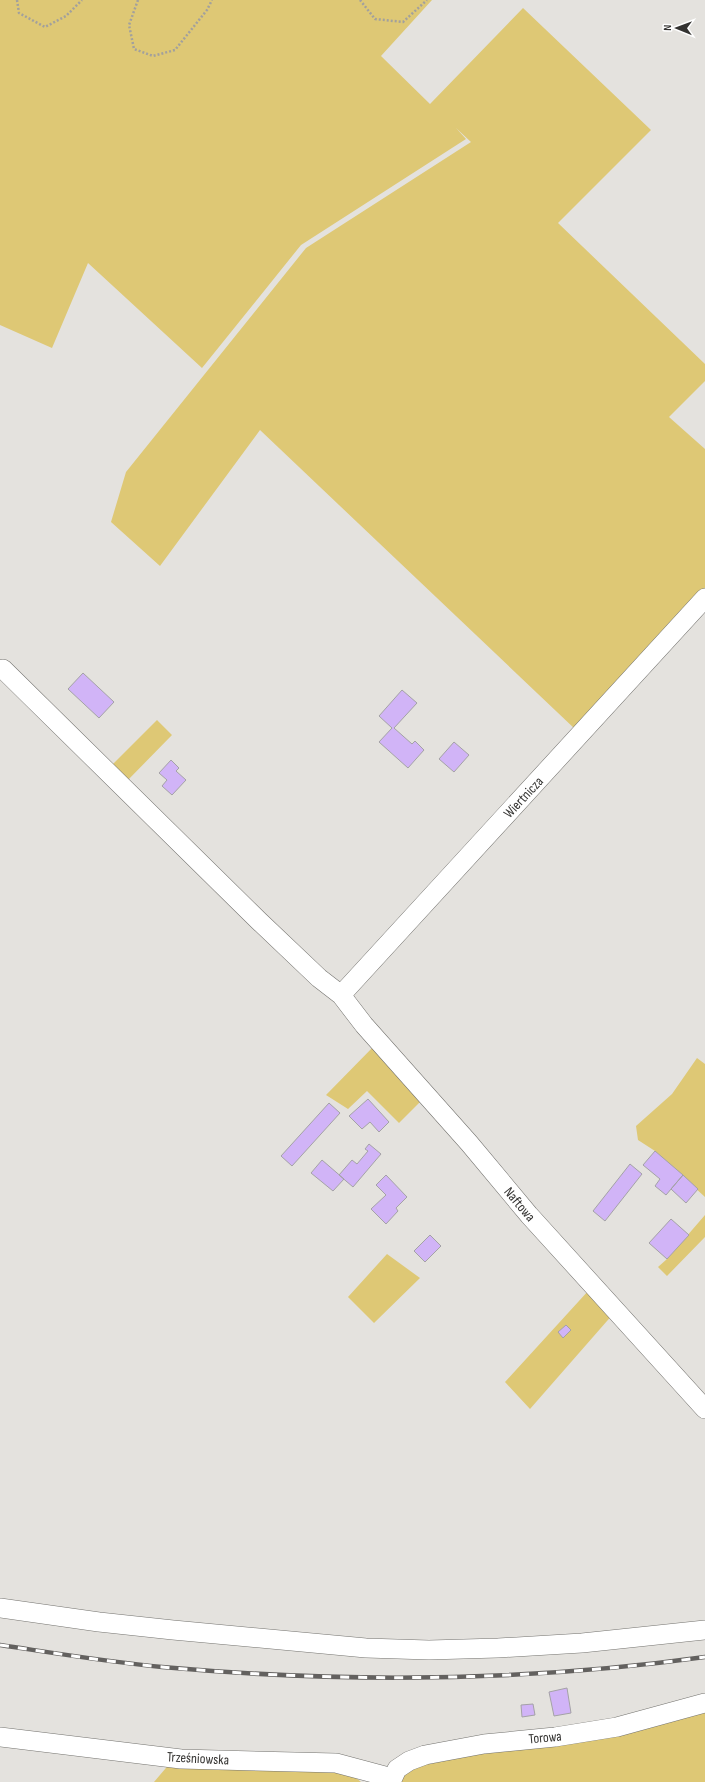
<svg xmlns="http://www.w3.org/2000/svg" width="705" height="1782" font-family="'Sofia Sans Condensed',sans-serif">
	<style>
		.green { fill: #dec875 }
		.building { fill: #d1b4f7; stroke: #a4a2a6 }
		.lines { fill: none; stroke-linecap: round; stroke-linejoin: round }
		.minor-casing { stroke: #74736f; stroke-width: 20 }
		.path { stroke: #a2a09d; stroke-width: 2.5; stroke-dasharray: 2 2; stroke-linecap: butt }
		.minor { stroke: #fff; stroke-width: 19 }
		.rail-casing { stroke: #63615f; stroke-width: 4.5 }
		.rail { stroke: #fff; stroke-width: 3; stroke-dasharray: 9; stroke-linecap: butt }
		.labels { text-anchor: middle; stroke-width: 4; stroke-linejoin: round; paint-order: stroke }
		.street-label { font-size: 14px; fill: #343331; stroke: #fff }
	</style>
	<rect width="100%" height="100%" fill="#e4e2de"/>
	<path class="green" d="M0,0H432L381,56L430,104L523,8L651,130L558,223L705,364V381L669,417L705,449V589L576,730L260,430L160,566L111,522L126,472L306,248L471,142L456,128L466,139L301,245L202,368L88,263L52,348L0,325Z
		M157,720L172,735L126,782L110,767Z
		M375,1045L424,1098L399,1123L367,1091L348,1109L326,1095Z
		M697,1058L705,1064V1197L655,1151L638,1140L636,1126L672,1094Z
		M705,1215V1237L667,1276L658,1267L667,1259Z
		M387,1254L420,1278L374,1323L348,1297Z
		M589,1290L614,1313L530,1409L505,1382Z
		M705,1707V1782H400C403,1769 419,1765 429,1760Z
		M171,1762L349,1772L361,1782H154Z"/>
	<path class="building" d="M83,673L114,702L99,718L68,689Z
		M402,690L417,703L394,728L412,744L415,741L424,750L408,768L379,742L392,728L379,716Z
		M454,742L469,755L454,772L439,759Z
		M171,760L179,768L176,771L186,780L172,795L162,786L167,780L159,773Z
		M368,1099L389,1122L379,1132L370,1122L362,1129L349,1116Z
		M329,1103L340,1113L292,1166L281,1156Z
		M369,1144L381,1154L353,1187L339,1175L352,1160L357,1164L368,1151L365,1149Z
		M655,1151L683,1175L666,1195L655,1186L660,1179L643,1165Z
		M322,1160L344,1179L333,1191L311,1173Z
		M630,1164L642,1174L605,1221L593,1211Z
		M386,1175L407,1197L396,1208L398,1211L386,1224L371,1209L386,1195L376,1185Z
		M683,1175L698,1189L686,1203L671,1189Z
		M671,1219L689,1235L667,1259L649,1243Z
		M430,1235L441,1246L425,1262L414,1251Z
		M566,1325L571,1330L563,1338L558,1332Z
		M567,1688L571,1713L554,1716L549,1692Z
		M533,1704L535,1715L522,1717L521,1705Z"/>
	<g class="lines">
		<g class="minor-casing">
			<path id="minor" d="M3,669L259,921L319,978L341,995L364,1025L469,1143L529,1215L705,1409
				M341,995L705,598
				M0,1608L99,1622L173,1630L366,1648L429,1650L498,1648L582,1643L705,1630
				M0,1737L181,1759L336,1763L392,1778
				M391,1782L397,1769L409,1761L425,1755L484,1744L555,1737L617,1727L705,1703"/>
		</g>
		<path class="path" d="M17,0L19,13L45,27L66,16L82,0
			M138,0L129,25L134,49L153,56L175,50L207,10L212,0
			M360,0L375,19L403,22L427,0"/>
		<use href="#minor" class="minor"/>
		<g class="rail-casing">
			<path id="rail" d="M0,1645C54,1653 108,1662 162,1667C343,1683 525,1682 705,1657"/>
		</g>
		<use href="#rail" class="rail"/>
	</g>
	<g class="labels">
		<g class="street-label">
			<text transform="translate(523 797) rotate(-47)" y="5">Wiertnicza</text>
			<text transform="translate(520 1204) rotate(50)" y="5">Naftowa</text>
			<text transform="translate(545 1737) rotate(-5)" y="5">Torowa</text>
			<text transform="translate(198 1758) rotate(3)" y="5">Trześniowska</text>
		</g>
	</g>
	<g transform="translate(677 28) rotate(271)" stroke="#ffffff" stroke-width="3" paint-order="stroke">
	<path d="M0-3L7 15L0 10L-7 15Z" fill="#343331"/>
	<text y="-6" font-size="11" font-weight="bold" text-anchor="middle" fill="#343331">N</text>
	</g>
</svg>
